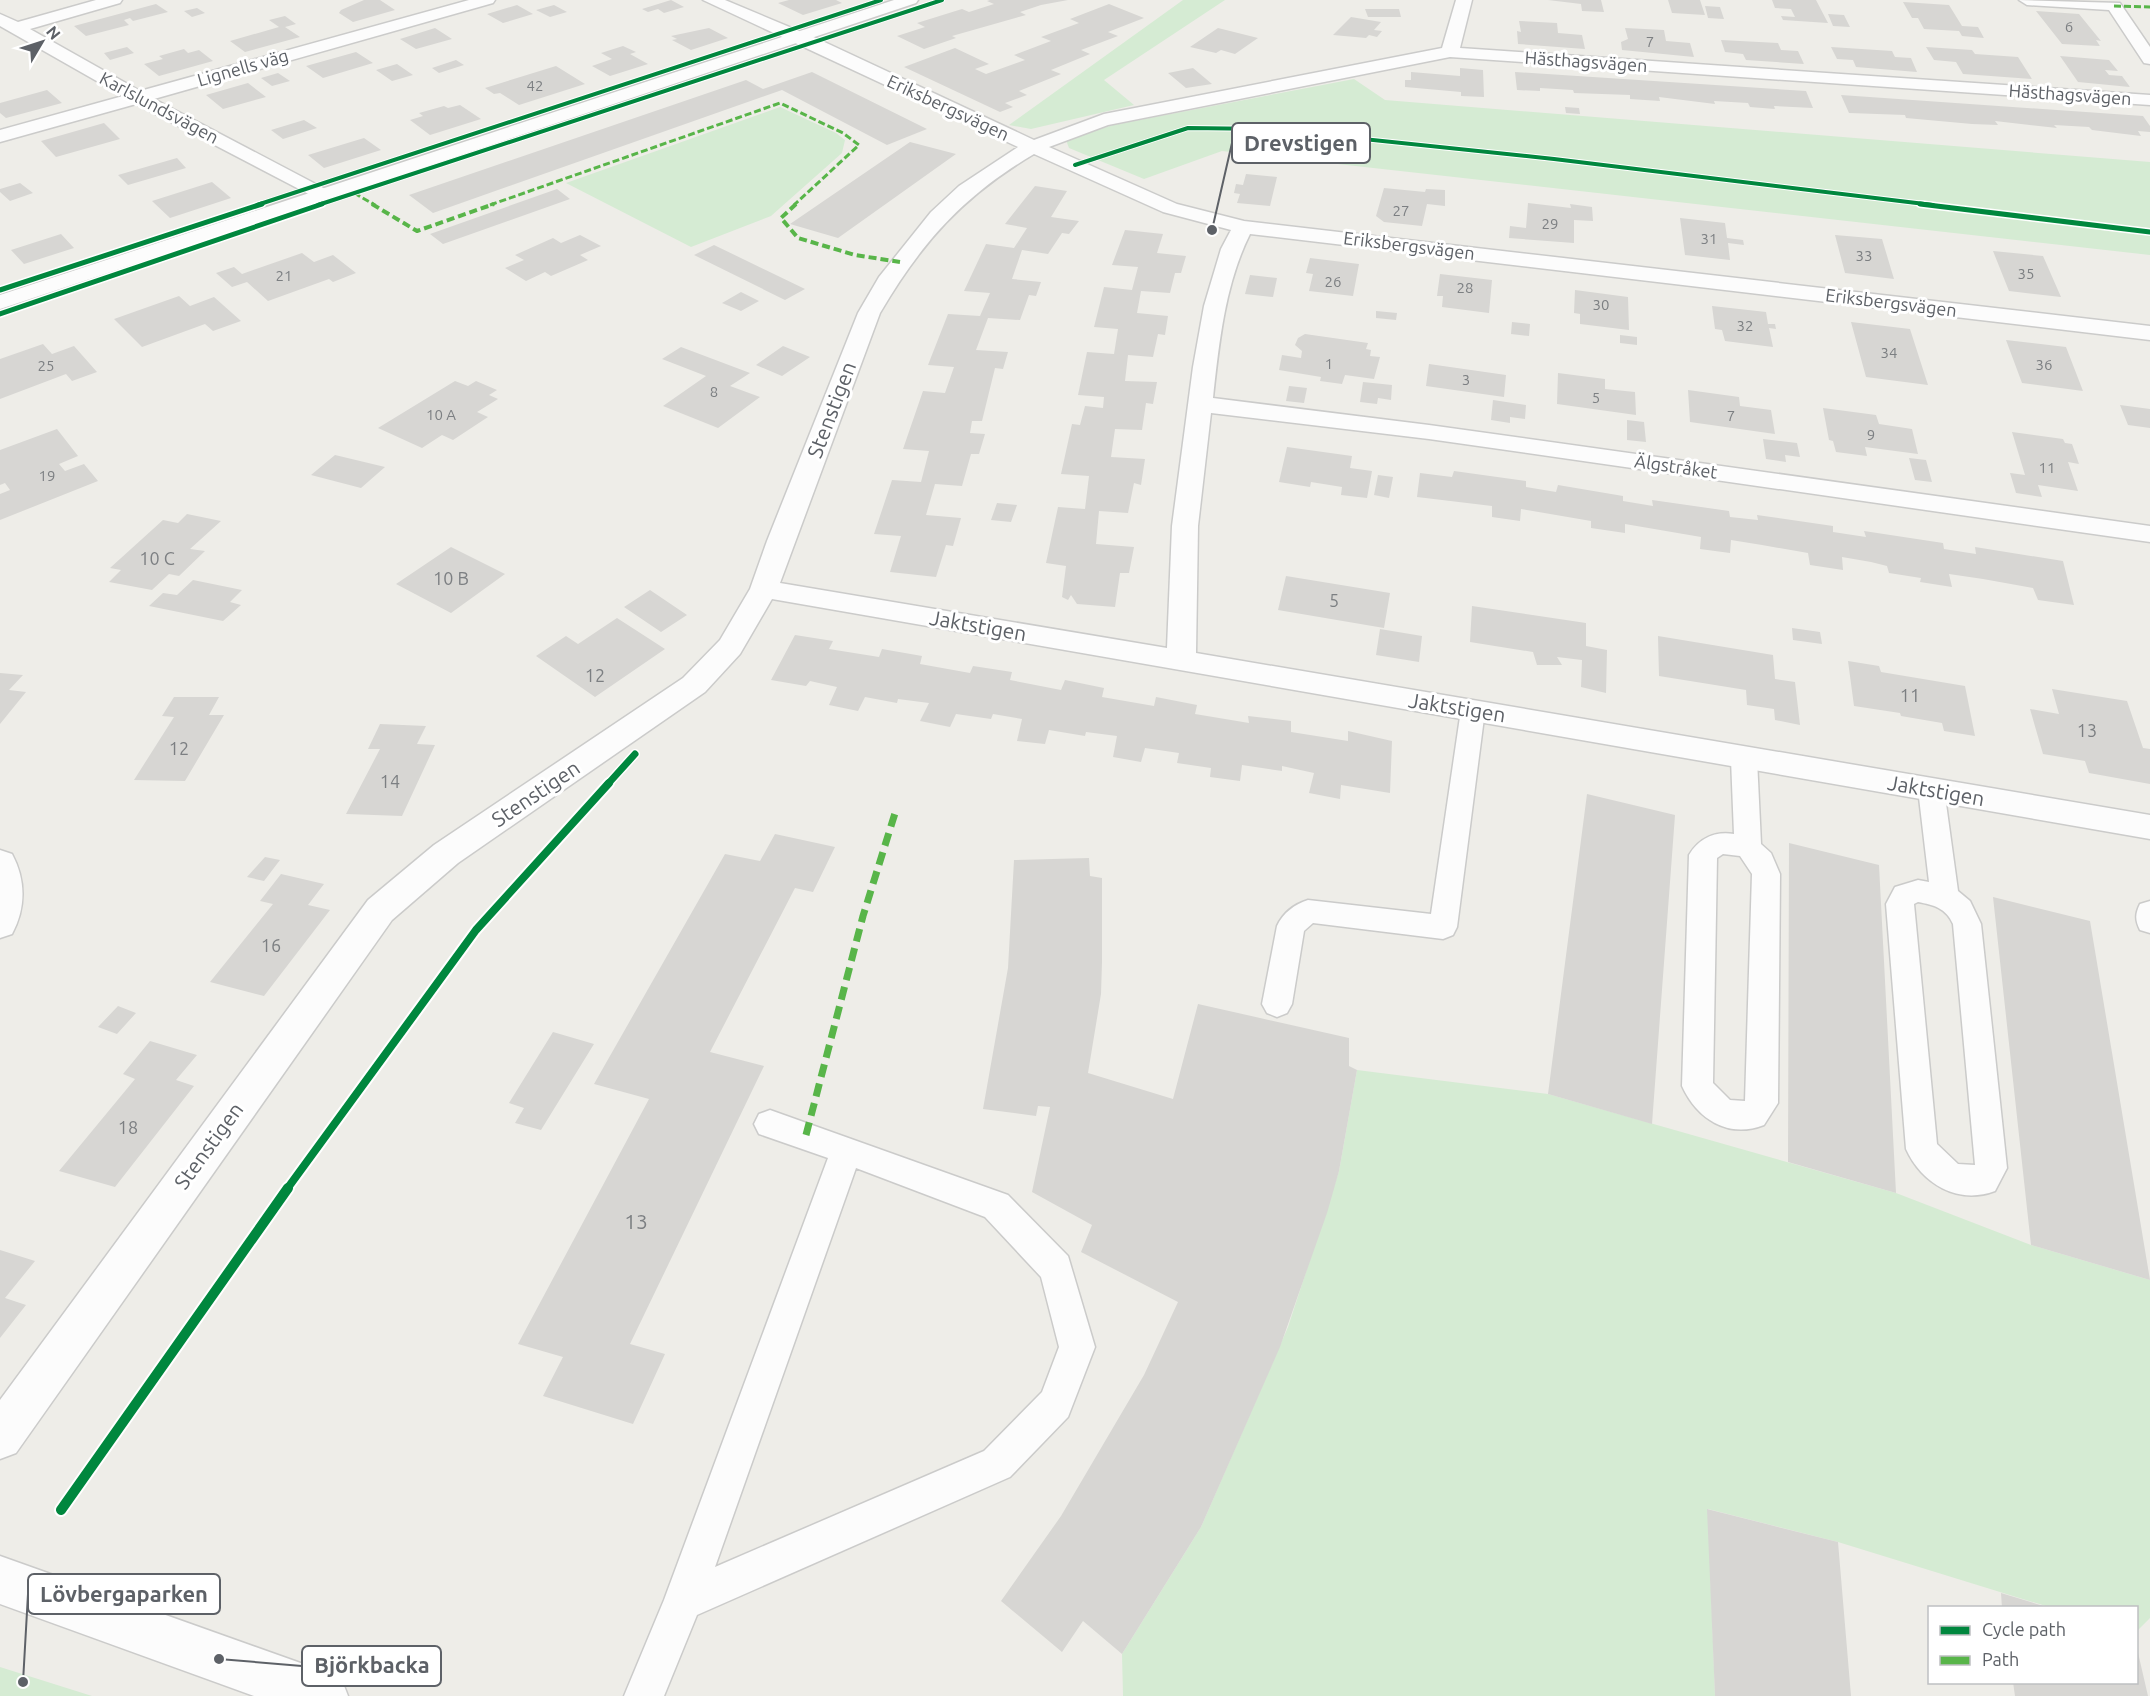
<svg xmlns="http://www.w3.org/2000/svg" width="2150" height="1696" font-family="Ubuntu,sans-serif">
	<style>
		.green { fill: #d5ebd3 }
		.building { fill: #d7d6d3 }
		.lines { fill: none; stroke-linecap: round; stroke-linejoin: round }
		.service-casing { stroke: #cbcbca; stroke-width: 3 }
		.minor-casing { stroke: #cbcbca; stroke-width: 3 }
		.tertiary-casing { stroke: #cbcbca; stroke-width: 3 }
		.service { fill: #fcfcfc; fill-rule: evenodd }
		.minor { fill: #fcfcfc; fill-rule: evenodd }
		.tertiary { fill: #fcfcfc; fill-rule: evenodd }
		.quiet-far2 { stroke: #58b549; stroke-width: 3; stroke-dasharray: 7 3; stroke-linecap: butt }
		.quiet-far1 { stroke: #58b549; stroke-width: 4; stroke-dasharray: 8 4; stroke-linecap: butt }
		.quiet { stroke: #58b549; stroke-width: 7; stroke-dasharray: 13 7; stroke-linecap: butt }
		.cycleway-far4-casing { stroke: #fff; stroke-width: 6 }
		.cycleway-far3-casing { stroke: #fff; stroke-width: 8 }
		.cycleway-far2-casing { stroke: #fff; stroke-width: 10 }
		.cycleway-far1-casing { stroke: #fff; stroke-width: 12 }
		.cycleway-casing { stroke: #fff; stroke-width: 14 }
		.cycleway-far4 { stroke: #00873e; stroke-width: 4 }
		.cycleway-far3 { stroke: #00873e; stroke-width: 5 }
		.cycleway-far2 { stroke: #00873e; stroke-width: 7 }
		.cycleway-far1 { stroke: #00873e; stroke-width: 8 }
		.cycleway { stroke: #00873e; stroke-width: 10 }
		.labels { text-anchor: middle; stroke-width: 6; stroke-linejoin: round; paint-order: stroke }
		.far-number-label { font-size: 15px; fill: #7c7f82 }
		.far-street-label { font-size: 18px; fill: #5d6167; stroke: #fff }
		.number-label { font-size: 18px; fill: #7c7f82 }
		.street-label { font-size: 21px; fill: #5d6167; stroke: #fff }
		.near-number-label { font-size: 21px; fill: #7c7f82 }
		.leader { fill: none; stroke: #5d6167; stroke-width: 2 }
		.callout-dot { fill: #5d6167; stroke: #fff; stroke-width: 2 }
		.callout { fill: #fff; stroke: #5d6167; stroke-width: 2 }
		.callout-label { font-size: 22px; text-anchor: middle; font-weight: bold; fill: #5d6167 }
	</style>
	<rect width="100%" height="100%" fill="#eeede8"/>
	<path class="green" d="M1183,0H1225L1104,80L1134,105L1031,129L1009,125Z
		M1354,79L1385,100L2150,162V255L1222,151L1144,179L1069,148L1066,140L1113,125Z
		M780,107L836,133L845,140L842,153L771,216L691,247L566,183Z
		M1357,1070L1548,1094L1896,1193L2031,1245L2150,1280V1618L2137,1631L2136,1608L2049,1607L1838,1542L1708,1509L1715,1696H1123L1122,1654L1201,1527L1288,1327L1339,1171Z
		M0,1667L92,1696H0Z"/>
	<path class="building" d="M364,0H380L395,10L353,22L339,13L341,10Z
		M671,0L684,7L664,13L658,9L648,12L642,9Z
		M789,0H836L842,3L803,15L778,3Z
		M990,0H1068L1041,5L1020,12L1026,15L952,36L956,38L924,49L897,36L925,27L917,23L962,9L969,12L994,4L987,1Z
		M1548,0H1601L1604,12L1582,11L1581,4Z
		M1668,0H1700L1705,15L1672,13Z
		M1772,0H1816L1828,23L1783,20L1781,16L1795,17L1791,9L1775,8Z
		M1903,2L1949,5L1962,26L1978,27L1984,38L1962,36L1959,31L1924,29L1918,18H1912Z
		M156,4L168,12L133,21L130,18L124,20L129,25L86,36L74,26Z
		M1109,4L1144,18L1108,32L1118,36L1081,50L1090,54L1051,70L1061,74L1019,91L1027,95L1005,103L1013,107L1000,112L904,67L955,48L989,64L975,69L986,74L1025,60L1014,55L1051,41L1041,37L1079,23L1070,19Z
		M517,5L533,14L503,23L487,14Z
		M554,5L567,12L550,17L536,10Z
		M1705,6L1720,7L1724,19L1708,18Z
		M197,8L205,13L192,17L184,11Z
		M1365,9H1399L1401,17H1368Z
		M2036,11L2079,14L2101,41L2096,40L2100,46L2062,44Z
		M1828,14L1844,15L1850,27L1833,26Z
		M285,16L296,24L285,27L300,37L245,52L230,41L279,27L269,20Z
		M1351,17L1381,22L1374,30L1382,31L1377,37L1369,35L1366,38L1333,35Z
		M1519,21L1557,23L1558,33L1582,35L1585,49L1518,44L1517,31L1521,32Z
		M435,28L452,39L416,49L400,39Z
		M709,28L728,38L691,50L672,40L677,39L671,36Z
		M1218,28L1258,38L1235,54L1221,50L1216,53L1190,47Z
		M1625,28L1664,30L1666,41L1690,43L1694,57L1622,50L1621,42L1628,39Z
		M1721,40L1778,43L1781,50L1798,51L1804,64L1746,60L1743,54L1725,52Z
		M623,46L636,52L630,54L648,64L610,76L592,66L612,59L601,53Z
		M127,47L134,53L110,60L104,53Z
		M1831,47L1892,51L1895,57L1911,58L1917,72L1856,67L1853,60L1837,59Z
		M1926,47L1972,50L1975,54L2018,57L2032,79L1963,74L1956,62L1934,60Z
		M184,49L188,53L199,50L213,61L159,76L144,64L163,59L159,56Z
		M356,52L373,63L323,78L306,66Z
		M2060,56L2109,60L2118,71L2105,70L2109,75L2122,76L2130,87L2078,82Z
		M456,60L464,65L439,73L432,68Z
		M397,64L413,75L392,81L376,70Z
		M556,66L585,84L519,105L500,93L494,94L485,88Z
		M1193,68L1212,84L1186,88L1168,73Z
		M1460,68L1483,70L1484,97L1461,96V92L1405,87V80H1411V72L1460,76Z
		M812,72L927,129L887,145L782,90L433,213L409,195L746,80L763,89Z
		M1515,72L1806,91L1813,108L1774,106L1775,109L1750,107L1748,103L1714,101L1715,104L1659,97L1660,101L1630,99V95L1574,93L1573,90L1540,88V91L1517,90Z
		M278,73L290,81L272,86L261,78Z
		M248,83L266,97L223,109L206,95Z
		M47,90L62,103L6,118L0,113V103Z
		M1841,95L2143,116L2150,126V132L2138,131L2141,136L2092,130L2089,127L2054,125L2057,128L1995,121L1998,125L1972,124L1906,118L1905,115L1849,113Z
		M460,105L481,119L430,135L410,120L423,116L419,113L444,106L448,108Z
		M1565,107L1579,108L1580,114L1566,113Z
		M304,120L317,128L283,139L271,130Z
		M104,123L120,139L56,157L41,141Z
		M364,138L381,150L324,168L308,155Z
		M910,142L956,154L838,238L790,224Z
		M177,158L186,168L128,185L118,175Z
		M1246,174L1277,177L1270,206L1237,203L1240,194L1234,193L1236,184L1243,185Z
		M212,182L231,198L170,218L152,201Z
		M20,183L33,193L10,201L0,192V189Z
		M1035,186L1067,191L1051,217L1079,221L1069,234L1062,233L1048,254L1022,250L1012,279L1041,282L1036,296L1029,295L1020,320L988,318L976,350L1008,352L1003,369L995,368L982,421H972L970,433L985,434L979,454H971L962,486L935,484L926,515L961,518L953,546L946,545L936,577L890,572L901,536L874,534L892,480L921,482L929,451L903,449L923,391L945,393L954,367L928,365L948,314L980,316L990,293L964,291L986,244L1014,248L1027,228L1005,224Z
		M1384,188L1425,192L1426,189L1445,190V206L1427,204L1422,226L1384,222L1376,216Z
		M557,189L570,199L443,244L430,234Z
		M1528,203L1571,208L1570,204L1592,207L1593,221L1574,220V243L1509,238L1510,226L1526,228Z
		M1680,218L1725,223L1727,238L1743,240L1744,245L1728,243L1730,260L1685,255Z
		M1125,230L1163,234L1157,253L1186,256L1181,273H1175L1170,293L1141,291L1137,313L1168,316L1165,335L1158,334L1153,357L1128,355L1125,381L1157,382L1153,404L1146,403L1142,430L1115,429L1111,457L1145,459L1141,485L1134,483L1128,513L1099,511L1096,544L1134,547L1129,573H1120L1115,607L1077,604L1071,595L1068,600L1062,597L1066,566L1046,563L1058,507L1085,509L1089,476L1061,474L1072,424L1080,425L1085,406L1103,408L1104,397L1078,395L1087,352L1114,354L1118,329L1094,327L1104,287L1132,290L1138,267L1112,265Z
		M61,234L74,248L24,264L11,250Z
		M580,235L601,246L580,255L588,260L551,276L545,272L526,281L505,268L524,260L515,255L553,238L561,243Z
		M1835,235L1882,239L1894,279L1845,273Z
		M714,245L805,289L785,300L694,255Z
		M1993,251L2043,256L2061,297L2009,291Z
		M302,253L314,262L333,255L356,273L333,282L329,279L268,301L247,282L232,287L216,273L234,267L242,274Z
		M1310,258L1359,264L1353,296L1309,291L1313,274L1306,273Z
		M1440,274L1492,280L1489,313L1442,307L1443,296H1437Z
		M1250,275L1277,278L1273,297L1245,294Z
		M1575,290L1628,297L1629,330L1580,324V314L1574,313Z
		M741,292L759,301L741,311L722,303Z
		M179,296L190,306L214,297L241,321L213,331L205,324L142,347L114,319Z
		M1712,306L1766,312L1768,324H1775L1776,329L1769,328L1773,347L1725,341L1722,330L1715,329Z
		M1376,311L1397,313L1396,320L1376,318Z
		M1512,322L1530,324L1529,336L1511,334Z
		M1851,322L1910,329L1928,385L1866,377Z
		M1305,334L1368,343L1366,349L1371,350L1370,356L1380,357L1374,379L1345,375L1342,384L1320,381L1321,377L1279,370L1282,355L1301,358L1302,351L1295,345L1298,338Z
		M1620,335L1637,337V345L1620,343Z
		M2006,340L2066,347L2083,391L2022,383Z
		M43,344L52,354L74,346L97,372L72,381L66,374L0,399V359Z
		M783,346L810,357L782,376L756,365Z
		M681,347L750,373L730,386L760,397L718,428L663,406L706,376L662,359Z
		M1429,364L1506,375L1504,397L1426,386Z
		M1558,373L1605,379V389L1635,392L1636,415L1557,404Z
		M455,381L468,386L476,381L497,390L489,395L498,399L477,412L488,417L453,440L442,435L422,448L378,428Z
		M1363,382L1392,385L1391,400L1378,398L1377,404L1360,402Z
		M1289,386L1307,388L1304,403L1286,401Z
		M1688,390L1739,397L1740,406L1771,410L1775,434L1690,422Z
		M1493,400L1526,405L1525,419L1510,417V423L1491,420Z
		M2120,405L2150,409V428L2128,425Z
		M1823,408L1876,415L1879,424L1912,429L1918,454L1865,447L1867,456L1836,452L1833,441L1829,440Z
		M1627,420L1644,422L1646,442L1627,440Z
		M57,429L78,456L59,464L65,471L84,464L98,481L0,520V494L10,490L5,483L0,485V450Z
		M2012,432L2063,439L2065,443L2072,444L2079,464L2068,462L2078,491L2038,485L2042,497L2016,493L2010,473L2025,475Z
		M1763,439L1797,443L1800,457L1785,455L1786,462L1766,459Z
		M1287,447L1352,456L1350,468L1372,471L1367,498L1341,495L1342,487L1311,482L1310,487L1279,482Z
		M335,455L385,467L361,488L311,475Z
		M1909,458L1926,460L1932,482L1915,480Z
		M1454,471L1526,481V487L1556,492L1558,485L1623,496V501L1653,506L1652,500L1729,511L1730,517L1758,520L1757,515L1833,526V532L1866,537L1864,531L1943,543L1944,549L1976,554L1975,547L2063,561L2074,605L2038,600L2033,588L1983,579L1949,574L1952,587L1920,582L1921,578L1889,573L1887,566L1871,562L1842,557L1843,570L1810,565L1808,553L1762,545L1731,540L1730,553L1700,549L1701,537L1625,524V533L1591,528V521L1521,509L1520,521L1492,517V506L1417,497L1420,473L1452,477Z
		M1378,475L1393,477L1389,498L1374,495Z
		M997,503L1017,505L1011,522L991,520Z
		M187,514L221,521L190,549L205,551L179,576L169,574L152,590L109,582L121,570L110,568L163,520L178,523Z
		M451,547L505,574L451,613L396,584Z
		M1286,576L1390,593L1384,628L1278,610Z
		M193,580L242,590L230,602L241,605L223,621L149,606L163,593L177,595Z
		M650,590L687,615L661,632L624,607Z
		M1472,606L1586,623V646L1607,650L1606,693L1581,687L1582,660L1557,657L1562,665H1537L1533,652L1470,642Z
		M617,618L665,649L595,697L536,656L566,636L578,644Z
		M1792,628L1820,632L1822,644L1793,640Z
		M1380,629L1422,636L1419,662L1376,655Z
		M795,635L833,641L829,649L879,657L882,649L922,656L920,664L970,673L973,666L1012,672L1010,680L1061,690L1065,680L1104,688L1102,697L1154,706L1156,697L1197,705L1195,714L1249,723L1248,716L1291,721V732L1348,741V731L1392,741L1390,793L1341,785L1340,799L1309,793L1314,773L1282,766V771L1242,765L1240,781L1210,777L1211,768L1177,763L1179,753L1145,748L1141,762L1113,757L1117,736L1086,732L1085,736L1049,730L1045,744L1017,741L1022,719L993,714L991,719L956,714L950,727L920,721L929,703L898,699L897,703L865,697L858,711L829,705L837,687L810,681L806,686L771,680Z
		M1658,636L1773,655L1775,679L1795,682L1800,725L1775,720L1774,709L1747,705L1746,690L1659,676Z
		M1848,661L1879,666L1881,672L1965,686L1975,736L1944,731L1942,723L1901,716L1900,713L1854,706Z
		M0,673L23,675L9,690L26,692L0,724Z
		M2052,689L2127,701L2143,748L2150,749V784L2089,773L2085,761L2043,754L2030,709L2059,714Z
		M174,697H219L209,715H224L185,781L134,780L174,717L162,716Z
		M380,724L426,726L417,744L435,745L402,816L346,814L380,749H368Z
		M1587,794L1675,815L1652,1124L1548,1094Z
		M775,834L835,847L813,892L795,888L710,1052L764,1066L630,1344L665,1354L633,1424L543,1396L563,1357L518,1344L649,1099L594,1084L725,854L760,861Z
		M1789,843L1879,865L1896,1193L1788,1162Z
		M265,857L280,860L264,881L247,877Z
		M1089,858L1090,876L1102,878V962L1101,994L1088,1073L1173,1099L1198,1004L1349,1038V1066L1357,1070L1339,1171L1327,1213L1280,1347L1201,1527L1122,1654L1083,1621L1062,1652L1001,1601L1061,1516L1144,1375L1178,1302L1081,1252L1092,1225L1032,1192L1050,1107L1038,1106L1036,1116L983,1109L1008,968L1014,860Z
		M281,874L324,884L308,905L330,910L264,996L210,982L273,904L260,901Z
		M1993,897L2090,921L2150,1280L2031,1245Z
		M118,1006L136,1013L117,1034L98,1027Z
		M553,1032L594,1044L541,1130L515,1123L524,1108L509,1103Z
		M150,1041L197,1055L176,1080L194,1086L115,1187L59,1171L135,1079L123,1074Z
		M0,1250L35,1261L5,1298L26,1305L0,1338Z
		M1707,1509L1838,1542L1851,1696H1715Z
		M2001,1593L2047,1607V1608H2002Z
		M2136,1644L2148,1696H2015L2013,1682H2136Z"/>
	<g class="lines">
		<g class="service-casing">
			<path id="service" d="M1473,701L1482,704L1485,710L1457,927L1453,935L1443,939L1313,923L1304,931L1292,1004L1287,1013L1277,1017L1267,1013L1262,1004L1277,926C1283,913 1295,904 1308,900L1431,914L1461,710L1464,704Z
				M1744,750L1753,752L1757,759L1761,844L1771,853L1780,874L1778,1103L1764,1125C1728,1139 1697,1119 1682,1086L1689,855C1699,838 1715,831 1734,834L1731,759L1735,752ZM1723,854L1740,856L1752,874L1745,1101L1730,1100L1713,1083L1717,858Z
				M1931,779L1940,782L1944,789L1958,891L1970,901L1981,924L2007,1168L1995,1191C1958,1205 1922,1184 1906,1149L1886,904L1895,887L1918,880L1929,882L1918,789L1922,782ZM1918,902C1934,905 1946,908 1953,924L1975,1165L1958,1164L1937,1144L1914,904Z
				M2150,901V933L2140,930C2135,920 2135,914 2140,904Z
				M770,1110L1008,1195L1068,1256L1095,1347L1068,1417L1010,1477L697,1615L664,1696H624L664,1600L828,1158L759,1134L754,1124L759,1114ZM856,1168L985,1217L1041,1277L1059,1347L1042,1392L984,1451L715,1567Z"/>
		</g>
		<g class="minor-casing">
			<path id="minor" d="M96,0H122L120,3L30,29L140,91L469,0H495L493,3L154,99L327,190L330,194L327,198L320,200L136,104L0,142V130L123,96L0,26V14L18,22Z
				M703,0H725L818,39L1034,140L1104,114L1442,48L1456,0H1472L1460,48L2150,95V105L1450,57L1108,125L1049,147L1177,204L1244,221L2150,326V340L1250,234C1225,284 1219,343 1213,398L1429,425L2150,526V542L1429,439L1211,413L1198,526L1196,653L2150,815V839L772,599L740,654L705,692L458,863L392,920L16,1453L0,1459V1400L368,900L434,845L683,678L720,640L750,589L767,541L858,313L879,277L931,212L959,186L1018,147ZM1034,154L1163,212L1231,230L1221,249L1204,306L1193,367L1172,526L1167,648L780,583L880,313C921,243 963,196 1034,154Z
				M2019,0L2120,3L2150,47V64L2144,63L2109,10L2027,5Z
				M0,850L12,854C26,880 26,908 12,934L0,938Z
				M0,1556L323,1671L341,1678L348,1696H254L0,1604Z"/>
		</g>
		<g class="tertiary-casing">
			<path id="tertiary" d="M894,0H918L916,3L0,309V295Z"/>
		</g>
		<use href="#service" class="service"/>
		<use href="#minor" class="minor"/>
		<use href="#tertiary" class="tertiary"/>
		<path class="quiet-far2" d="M2114,6L2150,7
			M354,193L375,205
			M490,205L780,103L843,133L859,145L794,205"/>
		<path class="quiet-far1" d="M372,204L417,231L494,204
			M796,204L781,218L798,238L855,255L900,262"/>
		<path class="quiet" d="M806,1135L863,916L896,810"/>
		<g class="cycleway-far4-casing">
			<path id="cycleway-far4" d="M1075,165L1188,128L1268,129L1554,159L1933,205
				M257,205L881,0
				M318,205L942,0"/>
		</g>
		<g class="cycleway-far3-casing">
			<path id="cycleway-far3" d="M1920,204L2150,232
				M0,290L262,204
				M0,314L322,204"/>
		</g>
		<g class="cycleway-far2-casing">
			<path id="cycleway-far2" d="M607,785L635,754"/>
		</g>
		<g class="cycleway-far1-casing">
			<path id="cycleway-far1" d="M287,1189L476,930L609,783"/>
		</g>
		<g class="cycleway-casing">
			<path id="cycleway" d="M61,1510L288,1188"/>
		</g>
		<use href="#cycleway-far4" class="cycleway-far4"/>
		<use href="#cycleway-far3" class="cycleway-far3"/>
		<use href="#cycleway-far2" class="cycleway-far2"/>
		<use href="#cycleway-far1" class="cycleway-far1"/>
		<use href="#cycleway" class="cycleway"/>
	</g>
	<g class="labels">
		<g class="far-number-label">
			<text x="2069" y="32">6</text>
			<text x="1650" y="47">7</text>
			<text x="535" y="91">42</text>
			<text x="1401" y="216">27</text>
			<text x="1550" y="229">29</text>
			<text x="1709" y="244">31</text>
			<text x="1864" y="261">33</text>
			<text x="2026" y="279">35</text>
			<text x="284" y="281">21</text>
			<text x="1333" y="287">26</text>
			<text x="1465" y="293">28</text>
			<text x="1601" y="310">30</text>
			<text x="1745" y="331">32</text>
			<text x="1889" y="358">34</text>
			<text x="1329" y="369">1</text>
			<text x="2044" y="370">36</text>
			<text x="46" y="371">25</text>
			<text x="1466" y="385">3</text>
			<text x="714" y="397">8</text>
			<text x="1596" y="403">5</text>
			<text x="441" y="420">10 A</text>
			<text x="1731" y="421">7</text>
			<text x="1871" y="440">9</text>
			<text x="2047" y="473">11</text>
			<text x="47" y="481">19</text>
		</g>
		<g class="far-street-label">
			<text transform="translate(1586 62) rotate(4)" y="6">Hästhagsvägen</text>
			<text transform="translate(243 68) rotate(-16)" y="6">Lignells väg</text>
			<text transform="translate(2070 95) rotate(4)" y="6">Hästhagsvägen</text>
			<text transform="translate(159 108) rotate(28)" y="6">Karlslundsvägen</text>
			<text transform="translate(948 108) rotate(25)" y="6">Eriksbergsvägen</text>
			<text transform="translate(1409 246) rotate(7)" y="6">Eriksbergsvägen</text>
			<text transform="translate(1891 303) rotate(7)" y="6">Eriksbergsvägen</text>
			<text transform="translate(1676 467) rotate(8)" y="6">Älgstråket</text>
		</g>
		<g class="number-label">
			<text x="157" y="565">10 C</text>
			<text x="451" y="585">10 B</text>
			<text x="1334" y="607">5</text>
			<text x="595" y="682">12</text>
			<text x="1910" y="702">11</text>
			<text x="2087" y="737">13</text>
			<text x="179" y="755">12</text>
			<text x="390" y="788">14</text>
			<text x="271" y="952">16</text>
			<text x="128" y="1134">18</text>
		</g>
		<g class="street-label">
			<text transform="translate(832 410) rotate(-69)" y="7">Stenstigen</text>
			<text transform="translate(978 626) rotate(10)" y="7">Jaktstigen</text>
			<text transform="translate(1457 708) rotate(9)" y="7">Jaktstigen</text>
			<text transform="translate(1936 791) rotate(10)" y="7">Jaktstigen</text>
			<text transform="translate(536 794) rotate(-34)" y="7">Stenstigen</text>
			<text transform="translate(209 1146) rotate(-54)" y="7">Stenstigen</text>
		</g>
		<g class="near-number-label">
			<text x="636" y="1229">13</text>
		</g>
	</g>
	<path class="leader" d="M1212 230L1232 143M23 1682L28 1594M219 1659L302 1666"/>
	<g class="callout-dot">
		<circle cx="1212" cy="230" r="6"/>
		<circle cx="23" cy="1682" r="6"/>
		<circle cx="219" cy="1659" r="6"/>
	</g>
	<g class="callout">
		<rect x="1232" y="123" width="138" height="40" rx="6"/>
		<rect x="28" y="1574" width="192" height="40" rx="6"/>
		<rect x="302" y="1646" width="139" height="40" rx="6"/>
	</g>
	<g class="callout-label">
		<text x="1301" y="151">Drevstigen</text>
		<text x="124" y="1602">Lövbergaparken</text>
		<text x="372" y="1673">Björkbacka</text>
	</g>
	<rect x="1928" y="1606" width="210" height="78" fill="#ffffff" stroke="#bec0c2" stroke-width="1.5"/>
	<rect x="1940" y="1626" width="30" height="9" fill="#00873e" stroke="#bec0c2" stroke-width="1.5"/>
	<text x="1982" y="1636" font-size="18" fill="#5d6167">Cycle path</text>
	<rect x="1940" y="1656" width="30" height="9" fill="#58b549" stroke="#bec0c2" stroke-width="1.5"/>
	<text x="1982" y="1666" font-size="18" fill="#5d6167">Path</text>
	<g transform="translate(42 42) rotate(51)" stroke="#ffffff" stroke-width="4.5" paint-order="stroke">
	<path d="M0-4.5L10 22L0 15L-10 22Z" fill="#5d6167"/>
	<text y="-9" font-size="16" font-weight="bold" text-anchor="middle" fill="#5d6167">N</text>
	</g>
</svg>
